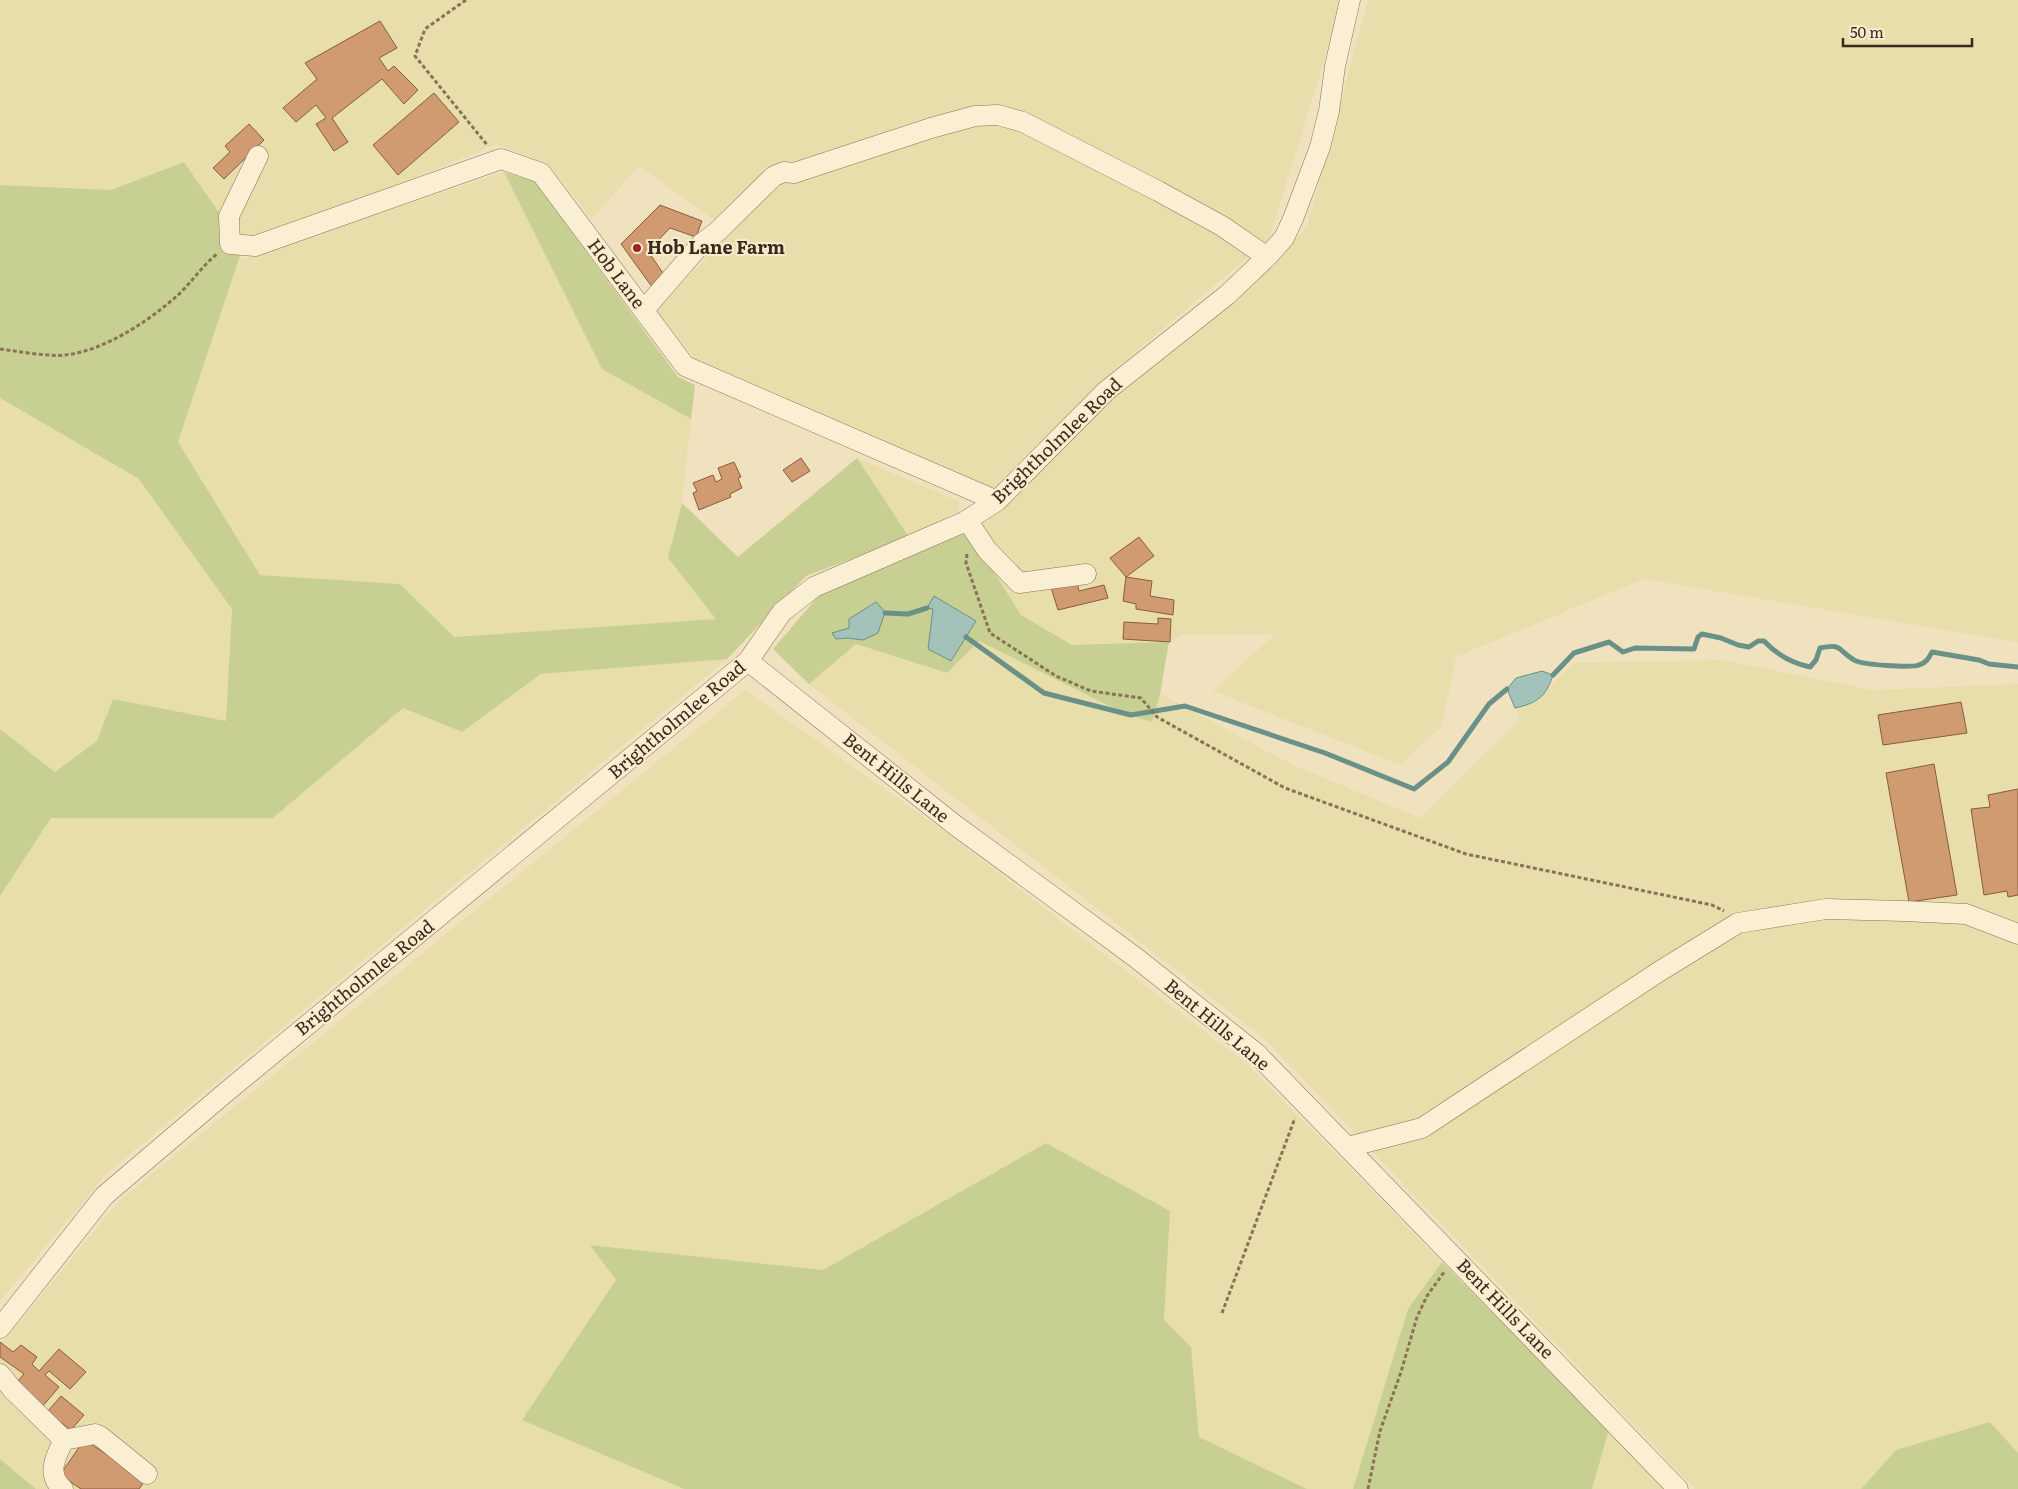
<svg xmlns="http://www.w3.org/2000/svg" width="2018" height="1489" font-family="Literata,serif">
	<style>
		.farmland { fill: #e7deac }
		.green { fill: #c8cf93 }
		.water { fill: #a3c2b9; stroke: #699187 }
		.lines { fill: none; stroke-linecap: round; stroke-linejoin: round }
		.stream { stroke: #699187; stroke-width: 5 }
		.building { fill: #d19b72; stroke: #8b5b3b }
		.minor-casing { stroke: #8a7256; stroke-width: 21 }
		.path { stroke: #8a7256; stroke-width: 3; stroke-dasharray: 4 2.5; stroke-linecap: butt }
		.minor { stroke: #fbefd3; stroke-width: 20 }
		.poi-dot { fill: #9d2222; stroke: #f8eccf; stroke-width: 2 }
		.labels { text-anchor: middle; stroke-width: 4; stroke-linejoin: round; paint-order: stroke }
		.poi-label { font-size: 18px; font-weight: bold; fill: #392a1c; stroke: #f8eccf; text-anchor: start }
		.street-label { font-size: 18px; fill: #392a1c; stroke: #f8eccf }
	</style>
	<rect width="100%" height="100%" fill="#f1e2bf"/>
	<path class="farmland" d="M0,0H1343L1269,239L1112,372L995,491L695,358L656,311L731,232L639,166L592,219L547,163L498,145L489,147L313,220L243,247L184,162L111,190L0,185Z
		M1368,0H2018V642L1643,579L1456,657L1442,726L1400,765L1213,691L1275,634L1181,635L1169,642L1072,645L1021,615L966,528L989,517L1124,388L1235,301L1307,227Z
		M504,172L602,369L691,419L682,503L668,558L717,619L453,637L400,584L260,575L178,442L239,260Z
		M0,398L139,479L232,609L226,721L113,699L97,741L55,772L0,729Z
		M857,458L960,502L958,511L909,537Z
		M979,641L1123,713L1152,722L1160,694L1293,765L1420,818L1520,719L1515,708L1533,703L1574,663L1722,660L1873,690L2018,684V1453L1990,1422L1896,1450L1861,1489H1695L1266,1040L809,684L856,644L947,673Z
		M727,659L108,1172L0,1301V896L51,818H273L403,708L462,732L541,674Z
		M745,690L945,832L1247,1064L1442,1262L1408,1309L1353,1489H1307L1199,1437L1191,1347L1164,1320L1170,1211L1046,1143L823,1270L591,1245L616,1280L523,1420L684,1489H36L0,1459V1344L23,1318L119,1201Z
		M1609,1429L1666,1489H1592Z"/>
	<path class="green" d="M184,162L243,247L178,442L260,575L400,584L454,637L716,619L668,558L682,503L738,557L857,458L909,537L806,576L727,659L541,674L462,732L403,708L273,818H51L0,896V729L55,772L97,741L113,699L226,721L232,609L139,479L0,398V185L111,190Z
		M504,172L535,182L678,377L695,385L691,419L602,369Z
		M966,528L1021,615L1072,645L1169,642L1160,694L1152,722L1123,713L979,641L947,673L856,644L809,684L773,649L820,594Z
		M1046,1143L1170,1211L1164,1320L1191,1347L1199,1437L1307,1489H684L522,1420L616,1280L590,1245L823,1270Z
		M1442,1262L1609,1429L1592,1489H1353L1408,1309Z
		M1990,1422L2018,1453V1489H1861L1896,1450Z
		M0,1459L36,1489H0Z"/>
	<path class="water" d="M934,596L976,621L951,661L928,649L933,609L927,608Z
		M876,602L885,612L878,633L863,640L847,638L836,639L832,633L849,628V619Z
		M1542,671L1553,675C1546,697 1537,703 1515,708L1507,689L1516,678Z"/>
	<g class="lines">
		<path class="stream" d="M885,613L908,614L927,608
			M966,637L1044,693L1131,715L1185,706L1325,753L1414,789L1448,762L1489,704L1507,689
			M1553,675L1574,653L1609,642L1623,652L1635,648L1694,649L1698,637L1702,634L1721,638L1738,645L1749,647L1758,641H1764C1777,655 1791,663 1810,667L1816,660L1820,648C1843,643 1837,650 1854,660C1862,665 1911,668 1919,665C1926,663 1929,658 1932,652L1979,660L1989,664L2018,667"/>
	</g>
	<path class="building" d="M380,21L397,48L379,58L388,71L394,66L418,90L404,104L382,79L332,118L348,142L334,151L316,124L326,118L316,105L296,122L283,108L317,79L305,63Z
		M434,93L459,122L398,175L373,145Z
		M249,124L264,140L224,179L213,168L230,152L225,146Z
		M660,205L702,221L696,237L670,228L648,251L667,279L655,291L621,244Z
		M801,458L810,471L792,482L783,470Z
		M734,462L741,477L738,478L742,488L730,494L731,497L699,510L693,493L697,491L693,483L713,475L716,482L722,479L718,468Z
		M1139,537L1154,556L1126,577L1110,558Z
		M1126,577L1152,581L1150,596L1174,600L1173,615L1136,609V604L1123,601Z
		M1076,578L1079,591L1104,585L1108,598L1058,610L1050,584Z
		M1158,618L1171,619L1170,642L1123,639L1124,622L1158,624Z
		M1961,702L1967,733L1883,745L1878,715Z
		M1934,764L1957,895L1909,902L1886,773Z
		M2018,789V895L2008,897L2007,891L1984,895L1971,809L1990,807L1988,795Z
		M0,1342L13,1352L21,1345L37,1357L32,1364L39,1371L59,1349L86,1372L70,1389L49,1371L45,1375L59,1387L42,1407L18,1381L24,1374L0,1357Z
		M61,1396L84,1415L71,1430L47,1412Z
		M84,1440L146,1479L139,1489H81L60,1475Z"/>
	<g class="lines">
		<g class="minor-casing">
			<path id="minor" d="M258,156L229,216L230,244L255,246L501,159L541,173L685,366L997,501
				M644,310L701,244L718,231L774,176L784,172L794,173L931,128L975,116L998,115L1023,122L1158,191L1222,226L1267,257
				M967,520L987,550L1019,583L1086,574
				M748,661L955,825L1135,957L1256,1053L1678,1489
				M1348,1147L1422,1128L1660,971L1738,923L1826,909L1904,911L1966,914L2018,934
				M0,1328L104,1196L225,1093L748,661L782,612L814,587L964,522L997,501L1106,391L1227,295L1267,257L1284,238L1293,219L1320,147L1329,111L1335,66L1350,0
				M0,1374L12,1389L64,1440L95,1434L100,1436L147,1474
				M63,1489C46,1475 55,1457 64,1440"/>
		</g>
		<path class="path" d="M466,0L425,29L415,56L488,146
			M0,349C16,351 49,357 65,355C104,351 149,321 178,295C192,282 202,266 217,254
			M967,554L966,563L990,633L1056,676L1091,691L1141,698L1157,717L1285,788L1466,854L1712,905L1724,911
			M1222,1313L1295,1118
			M1368,1489L1380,1431L1401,1372L1417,1317L1427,1296L1444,1272"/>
		<use href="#minor" class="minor"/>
	</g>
	<circle class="poi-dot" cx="637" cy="248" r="5"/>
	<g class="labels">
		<g class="poi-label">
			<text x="647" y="254">Hob Lane Farm</text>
		</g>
		<g class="street-label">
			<text transform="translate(616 274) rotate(53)" y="6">Hob Lane</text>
			<text transform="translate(1057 441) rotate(-44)" y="6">Brightholmlee Road</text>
			<text transform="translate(677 720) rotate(-40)" y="6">Brightholmlee Road</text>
			<text transform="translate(896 778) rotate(39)" y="6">Bent Hills Lane</text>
			<text transform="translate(365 978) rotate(-39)" y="6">Brightholmlee Road</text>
			<text transform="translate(1217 1025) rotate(40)" y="6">Bent Hills Lane</text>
			<text transform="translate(1505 1309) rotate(46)" y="6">Bent Hills Lane</text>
		</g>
	</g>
	<path d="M1843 38v8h129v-8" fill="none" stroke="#392a1c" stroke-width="2.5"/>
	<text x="1850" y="38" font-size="15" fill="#392a1c" stroke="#f8eccf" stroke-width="4" paint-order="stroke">50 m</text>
</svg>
